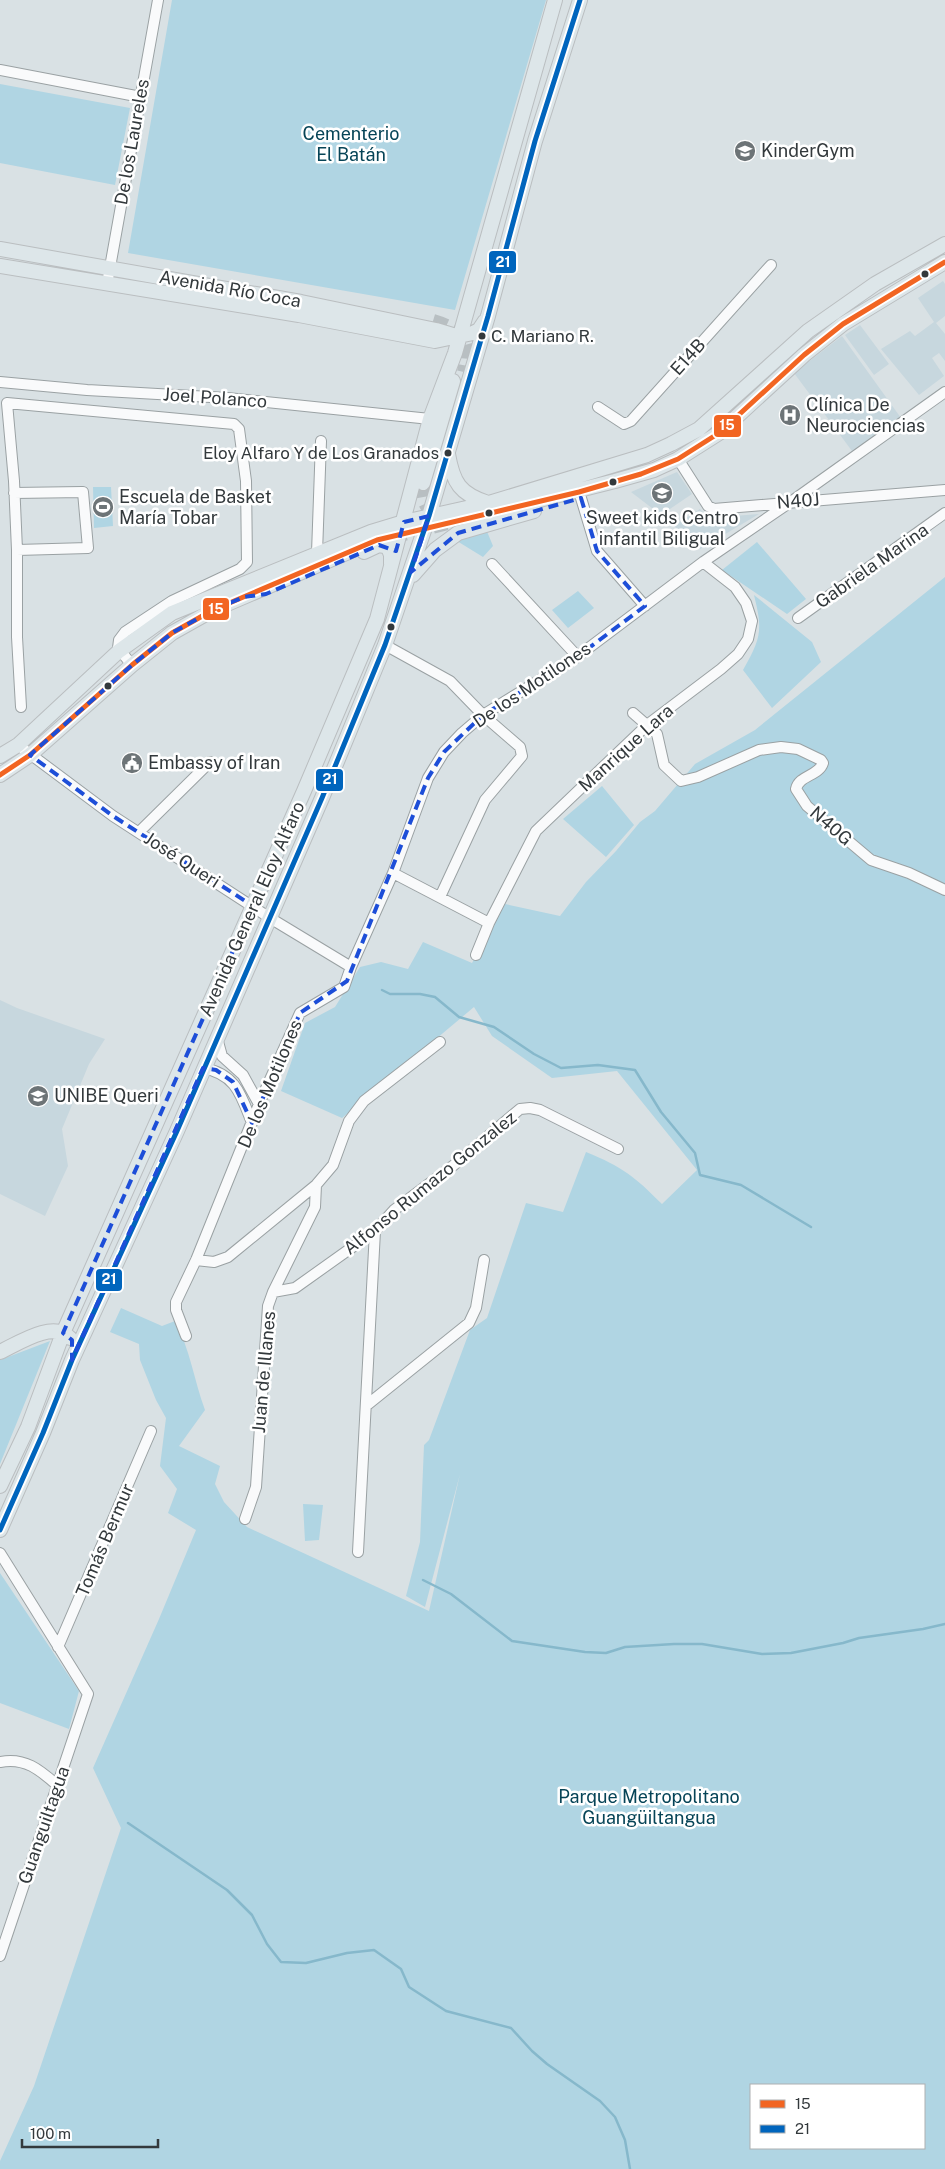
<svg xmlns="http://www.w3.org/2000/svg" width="945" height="2169" font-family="'Public Sans',sans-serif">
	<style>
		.built { fill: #c7d7de }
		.green { fill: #b0d5e3; fill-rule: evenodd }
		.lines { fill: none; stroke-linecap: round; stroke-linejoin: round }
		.stream { stroke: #86b8cb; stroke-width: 2.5 }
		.major-tunnel { stroke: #b8bfc2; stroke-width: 14; stroke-dasharray: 14 7; stroke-linecap: butt }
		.minor-casing { stroke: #9aa1a3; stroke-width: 12 }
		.major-casing { stroke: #babec0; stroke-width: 16 }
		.minor { stroke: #f9fafb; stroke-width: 10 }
		.major { stroke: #dde6e9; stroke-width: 14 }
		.bus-1-casing { stroke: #fff; stroke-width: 9 }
		.bus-2-casing { stroke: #fff; stroke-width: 9 }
		.bus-1 { stroke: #f26522; stroke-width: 5 }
		.bus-2 { stroke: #0065bd; stroke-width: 5 }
		.marked { fill: none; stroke: #1d4ed8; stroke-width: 4; stroke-dasharray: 10 6; stroke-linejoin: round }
		.bus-dot { fill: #33393c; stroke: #fff; stroke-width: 2 }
		.labels { text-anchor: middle; stroke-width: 5; stroke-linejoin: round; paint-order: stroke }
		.bus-label { font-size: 17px; fill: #33393c; stroke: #fff; text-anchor: start }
		.park-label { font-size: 18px; fill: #064457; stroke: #fff }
		.street-label { font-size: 18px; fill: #33393c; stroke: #fff }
		.poi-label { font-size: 18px; fill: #33393c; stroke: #fff; text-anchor: start }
		.line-badge { stroke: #fff; stroke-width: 2 }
		.badge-label { font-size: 14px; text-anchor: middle; font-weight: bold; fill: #fff }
	</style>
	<rect width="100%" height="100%" fill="#d9e1e4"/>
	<path class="built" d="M943,281L945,284V316L936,323L945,334V361L939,353L932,358L944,376L919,395L881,349L910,331L915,336L934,322L918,298Z
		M860,325L889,364L874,375L845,335Z
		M842,336L901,418L852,451L794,373Z
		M677,472L692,494L661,515L631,492Z
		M700,509L708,518L759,514L700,549L674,526Z
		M0,1000L17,1008L105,1039L89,1064L62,1129L68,1166L45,1216L0,1194Z"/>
	<path class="green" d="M172,0H546L455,310L128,253Z
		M0,84L130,108L115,185L0,163Z
		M93,487H111L113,526L94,528Z
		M486,529L493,546L483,557L457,541L467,535Z
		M757,542L806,599L787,614L722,570Z
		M945,577V2169H0V2161L34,2086L121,1828L93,1768L159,1619L196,1530L168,1513L177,1489L160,1466L166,1418L156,1400L140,1360L139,1344L110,1332L121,1308L162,1326L175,1321C190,1349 194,1380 205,1410L179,1446L220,1466L215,1484L224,1502L247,1527L429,1611L460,1474L425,1607L406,1596L420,1542L424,1445L429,1440L470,1330L487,1318L526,1203L563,1212L586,1152C623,1167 635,1177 662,1204L697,1170L617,1071L552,1078L492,1036L474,1007L342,1118L281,1091L305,1023L335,1007L360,967L381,962L408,969L423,942L472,963L505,904L560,916L586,882L616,851L640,822L655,811L695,764L755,730ZM751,2085H924V2148H751Z
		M578,591L594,608L568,628L552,610Z
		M754,595L812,642L821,662L772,708L743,670C761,638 763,631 754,595Z
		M602,786L634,825L606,857L563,819Z
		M50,1341L0,1464V1360Z
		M303,1504L323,1505L319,1540L305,1541Z
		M0,1573L79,1691L69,1729L0,1703Z"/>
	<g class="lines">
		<path class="stream" d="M382,990L390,994H420L435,997L459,1017L494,1027L534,1054L561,1068L598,1065L635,1070L661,1112L695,1153L700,1175L741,1185L811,1227
			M423,1580L451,1594L512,1641L585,1652L606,1653L625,1647L674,1644H702L762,1654L791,1653L843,1643L859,1638L923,1629L945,1624
			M128,1823L227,1890L252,1915L267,1944L281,1962L306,1963L347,1953L374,1950L401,1969L409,1987L446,2011L511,2028L532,2051L547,2064L600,2101L615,2117L625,2140L630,2169"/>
		<path class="major-tunnel" d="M433,321C463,330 471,341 464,372
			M423,483C422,497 424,508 437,516
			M372,542L468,518"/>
		<g class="minor-casing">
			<path id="minor" d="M0,70L141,97
				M107,284L158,0
				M0,382L87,390L228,398L430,419
				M598,407L624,424L631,421L771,265
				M678,459L708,506L714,509L945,490
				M14,493L83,492L88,548L17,550
				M581,498L597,551L645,606
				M317,553L321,441
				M492,564L577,656
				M798,618L945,513
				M385,645L450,681L483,715L520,747L522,756L485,800L440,897
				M21,707L17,637V550L14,481L7,403L223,423L234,424L239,429L246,481L247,562L240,569L172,601L125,632L119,640L118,648L132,665
				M633,713L657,734L664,765L681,781L698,777L759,750L781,747L798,749L821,760L823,763C819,776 799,775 796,789L807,806L871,860L909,873L945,890
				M18,745L113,816L270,918L351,967
				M139,832L210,762
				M393,873L489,923
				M476,955L489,923L536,831L647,725L721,669L738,654L748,639L752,621L746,603L735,587L703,562
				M217,1038L222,1056L243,1075L259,1104
				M203,1068C236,1074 241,1095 252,1123
				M196,1260L214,1262L228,1257L316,1185L333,1165L349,1121L364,1101L440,1042
				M273,1292L295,1288L375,1231L394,1210L454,1165L520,1109L530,1108L540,1110L618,1149
				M186,1336L176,1310V1302L196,1260L259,1104L300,1013L344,987L351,967L393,873L428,778L444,752L462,733L483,715L574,659L703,562L792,501L945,392
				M367,1405L469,1323L476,1308L484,1260
				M245,1519L256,1487L268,1306L273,1292L315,1207L316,1185
				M358,1552L375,1231
				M0,1553L88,1694L0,1956
				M58,1647L151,1431
				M0,1762C25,1757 40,1770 57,1785"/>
		</g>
		<g class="major-casing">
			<path id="major" d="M0,249L301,302L436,330L456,336
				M0,266L299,315L435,341L473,333L479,330L485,321
				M448,454C453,483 460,494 488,503
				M423,483L453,381
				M468,518L615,481L654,470L678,459L719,433L804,355L843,324L945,262
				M364,552L379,545L388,547L391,555V564
				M413,575L435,550L458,533L534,511
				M0,756L18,745L119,651L172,613L371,532L404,522L489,503L647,455L671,444L699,429L808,331L875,284L945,244
				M0,775L30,755L132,665L172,633L213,610L372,542
				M0,1352C19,1343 53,1320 70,1338
				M0,1486L28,1427L63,1333L304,791L377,619L430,419L455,353L555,0
				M0,1530L43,1433L72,1360L177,1131L322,798L385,645L429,516L488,316L535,141L580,0"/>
		</g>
		<use href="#minor" class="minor"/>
		<use href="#major" class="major"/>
		<g class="bus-1-casing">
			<path id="bus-1" d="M0,775L30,755L132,665L172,633L213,610L377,540L579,492L641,474L678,459L719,433L804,355L843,324L945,262"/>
		</g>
		<g class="bus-2-casing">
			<path id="bus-2" d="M0,1530L43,1433L72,1360L177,1131L322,798L385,645L429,516L488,316L535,141L580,0"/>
		</g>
		<use href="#bus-1" class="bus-1"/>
		<use href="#bus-2" class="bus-2"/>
	</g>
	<path class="marked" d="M581,498L597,551L645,606L574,659L483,715L444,752L428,778L347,981L300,1013L252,1123L233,1082L216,1070L203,1068L72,1360V1340L63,1333L253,906L113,816L30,755L132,665L172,633L213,610L244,597L266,594L379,545L396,551L404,522L429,516L411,572L458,533Z"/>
	<defs>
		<g id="school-disc" transform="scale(1.125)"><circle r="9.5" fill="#6d7477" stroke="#fff"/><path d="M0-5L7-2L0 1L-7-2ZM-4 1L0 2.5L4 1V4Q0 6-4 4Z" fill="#fff"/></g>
		<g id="hospital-disc" transform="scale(1.125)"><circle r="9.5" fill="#6d7477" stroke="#fff"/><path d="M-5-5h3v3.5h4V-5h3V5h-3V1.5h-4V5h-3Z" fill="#fff"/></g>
		<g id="stadium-disc" transform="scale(1.125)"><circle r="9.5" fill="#6d7477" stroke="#fff"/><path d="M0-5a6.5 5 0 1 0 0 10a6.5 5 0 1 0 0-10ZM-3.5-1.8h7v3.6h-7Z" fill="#fff"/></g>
		<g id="civic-disc" transform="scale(1.125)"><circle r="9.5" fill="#6d7477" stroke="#fff"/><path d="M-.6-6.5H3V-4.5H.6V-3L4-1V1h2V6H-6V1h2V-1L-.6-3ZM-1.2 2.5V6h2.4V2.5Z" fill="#fff"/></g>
		<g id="university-disc" transform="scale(1.125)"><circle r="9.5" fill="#6d7477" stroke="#fff"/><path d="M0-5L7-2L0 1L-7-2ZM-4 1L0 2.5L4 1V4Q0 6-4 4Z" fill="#fff"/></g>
	</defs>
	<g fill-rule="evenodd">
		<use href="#school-disc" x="745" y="151"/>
		<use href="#hospital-disc" x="790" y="415"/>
		<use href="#school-disc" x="662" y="493"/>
		<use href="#stadium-disc" x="103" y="507"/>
		<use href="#civic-disc" x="132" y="763"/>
		<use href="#university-disc" x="38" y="1096"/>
	</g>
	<g class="bus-dot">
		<circle cx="925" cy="274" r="4.5"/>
		<circle cx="482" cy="336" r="4.5"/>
		<circle cx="448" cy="453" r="4.5"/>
		<circle cx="613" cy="482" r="4.5"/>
		<circle cx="489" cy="513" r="4.5"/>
		<circle cx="391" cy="627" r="4.5"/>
		<circle cx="108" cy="686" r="4.5"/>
	</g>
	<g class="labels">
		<g class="bus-label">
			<text x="491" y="342">C. Mariano R.</text>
			<text x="439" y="459" text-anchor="end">Eloy Alfaro Y de Los Granados</text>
		</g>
		<g class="park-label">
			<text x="351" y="140">Cementerio<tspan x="351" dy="21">El Batán</tspan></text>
			<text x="649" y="1803">Parque Metropolitano<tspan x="649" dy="21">Guangüiltangua</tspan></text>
		</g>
		<g class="street-label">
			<text transform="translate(132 142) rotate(-80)" y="6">De los Laureles</text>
			<text transform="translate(230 289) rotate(10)" y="6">Avenida Río Coca</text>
			<text transform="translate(688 357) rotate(-48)" y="6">E14B</text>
			<text transform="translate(215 398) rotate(4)" y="6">Joel Polanco</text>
			<text transform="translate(798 501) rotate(-5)" y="6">N40J</text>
			<text transform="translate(872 566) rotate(-35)" y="6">Gabriela Marina</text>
			<text transform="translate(532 685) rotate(-34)" y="6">De los Motilones</text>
			<text transform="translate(626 748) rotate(-42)" y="6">Manrique Lara</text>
			<text transform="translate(831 826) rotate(41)" y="6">N40G</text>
			<text transform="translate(182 860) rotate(33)" y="6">José Queri</text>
			<text transform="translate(252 909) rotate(-66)" y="6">Avenida General Eloy Alfaro</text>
			<text transform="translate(270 1084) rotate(-67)" y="6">De los Motilones</text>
			<text transform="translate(430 1183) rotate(-39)" y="6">Alfonso Rumazo Gonzalez</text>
			<text transform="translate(264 1372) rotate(-85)" y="6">Juan de Illanes</text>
			<text transform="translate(105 1540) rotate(-67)" y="6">Tomás Bermur</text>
			<text transform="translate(44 1825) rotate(-71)" y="6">Guanguiltagua</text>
		</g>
		<g class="poi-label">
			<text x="761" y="157">KinderGym</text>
			<text x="806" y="411">Clínica De<tspan x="806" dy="21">Neurociencias</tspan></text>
			<text x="119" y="503">Escuela de Basket<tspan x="119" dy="21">María Tobar</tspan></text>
			<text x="662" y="524" text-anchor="middle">Sweet kids Centro<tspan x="662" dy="21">infantil Biligual</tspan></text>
			<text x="148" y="769">Embassy of Iran</text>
			<text x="54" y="1102">UNIBE Queri</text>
		</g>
	</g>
	<g class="line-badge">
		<rect x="488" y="250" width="29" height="24" rx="5" fill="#0065bd"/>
		<rect x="713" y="414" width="29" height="24" rx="5" fill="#f26522"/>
		<rect x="202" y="597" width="28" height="24" rx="5" fill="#f26522"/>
		<rect x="315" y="768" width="29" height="24" rx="5" fill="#0065bd"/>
		<rect x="95" y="1268" width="28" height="24" rx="5" fill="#0065bd"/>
	</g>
	<g class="badge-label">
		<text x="503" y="267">21</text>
		<text x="727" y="430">15</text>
		<text x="216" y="614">15</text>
		<text x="330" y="784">21</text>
		<text x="109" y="1284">21</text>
	</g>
	<rect x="750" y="2084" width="175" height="65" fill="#ffffff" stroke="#adb0b1"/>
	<rect x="760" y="2100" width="25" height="8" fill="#f26522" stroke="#adb0b1"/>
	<text x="795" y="2109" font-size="15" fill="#33393c">15</text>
	<rect x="760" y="2125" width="25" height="8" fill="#0065bd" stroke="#adb0b1"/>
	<text x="795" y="2134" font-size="15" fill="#33393c">21</text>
	<path d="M22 2139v8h136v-8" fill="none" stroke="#33393c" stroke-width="2.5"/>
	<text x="30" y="2139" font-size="15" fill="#33393c" stroke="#ffffff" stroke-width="4" paint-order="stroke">100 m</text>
</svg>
